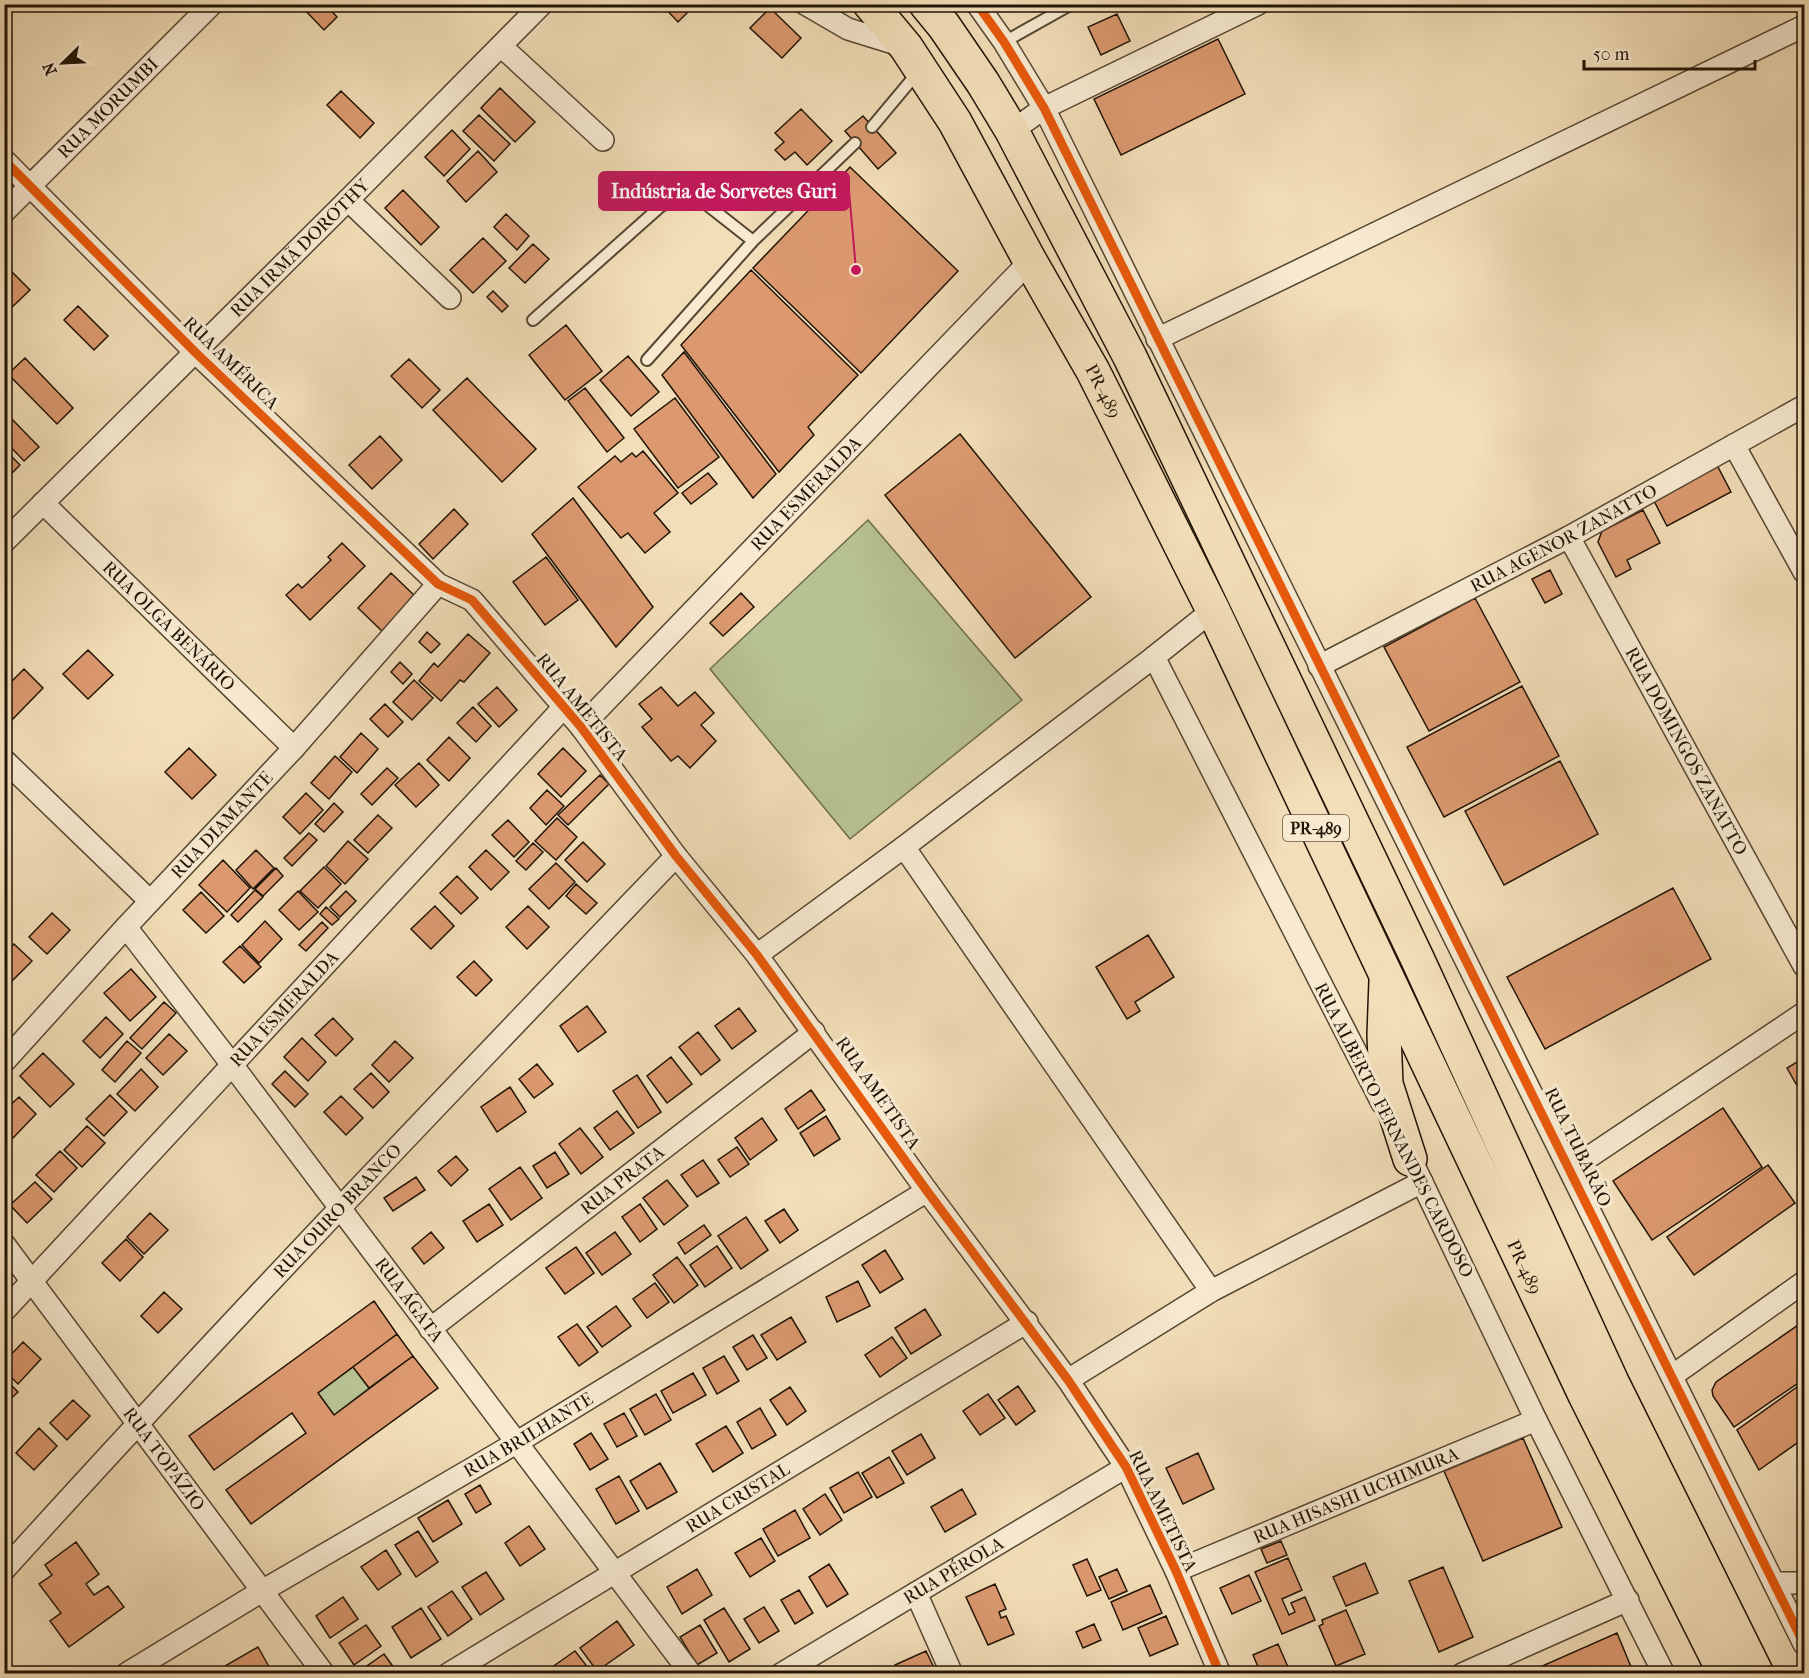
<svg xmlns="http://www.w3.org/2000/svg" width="1809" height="1678" font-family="'IM FELL French Canon',serif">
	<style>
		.green { fill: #b7c292; stroke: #6c6b4c; stroke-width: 1.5 }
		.building { fill: #dc9970; stroke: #211406; stroke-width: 1.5 }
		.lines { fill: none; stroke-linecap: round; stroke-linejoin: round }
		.lane-casing { stroke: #554632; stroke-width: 14 }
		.street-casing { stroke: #554632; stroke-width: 24 }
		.primary-casing { stroke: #211406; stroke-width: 36 }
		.lane { stroke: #f7ead1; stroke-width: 10 }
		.street { stroke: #f7ead1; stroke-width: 21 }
		.primary { stroke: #f2deb8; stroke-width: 33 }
		.cycleway-casing { stroke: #f7ead1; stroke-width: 13 }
		.cycleway { stroke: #e8590c; stroke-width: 9 }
		.labels { text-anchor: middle; stroke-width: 6; stroke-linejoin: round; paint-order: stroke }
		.shield { fill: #f7ead1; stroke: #615443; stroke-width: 1.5 }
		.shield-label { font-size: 16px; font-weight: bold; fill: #211406 }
		.street-label { font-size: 18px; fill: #211406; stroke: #f7ead1 }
		.leader { fill: none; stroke: #c2185b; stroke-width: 2 }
		.callout-dot { fill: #c2185b; stroke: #f7ead1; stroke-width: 2 }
		.callout { fill: #c2185b; stroke: #c2185b; stroke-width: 2 }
		.callout-label { font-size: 20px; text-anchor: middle; font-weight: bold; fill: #fff }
	</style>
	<rect width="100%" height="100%" fill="#f2deb8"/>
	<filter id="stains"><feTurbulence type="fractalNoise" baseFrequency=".00333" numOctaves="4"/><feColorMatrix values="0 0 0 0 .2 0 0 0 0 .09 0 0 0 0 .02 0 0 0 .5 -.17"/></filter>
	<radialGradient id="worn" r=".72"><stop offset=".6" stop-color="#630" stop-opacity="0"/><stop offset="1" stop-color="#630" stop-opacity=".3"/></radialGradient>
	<path class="green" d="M868,520L1022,700L850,839L710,669Z
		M353,1367L369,1388L334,1415L318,1393Z"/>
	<path class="building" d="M299,4H325L337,17L324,30Z
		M661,4H696L678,22Z
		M770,8L801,38L782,58L750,28Z
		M1117,14L1130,41L1101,55L1088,27Z
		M1218,39L1245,94L1121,155L1094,99Z
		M500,88L535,122L515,142L481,108Z
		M341,91L374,123L360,138L327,105Z
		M801,109L832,141L807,165L795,152L785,160L775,150L784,142L775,133Z
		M479,115L510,144L494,161L463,131Z
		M863,116L896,153L878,169L845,131Z
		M452,130L470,149L444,176L425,157Z
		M478,151L497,172L466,202L447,181Z
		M850,167L958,271L861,373L753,268Z
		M403,190L439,227L421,245L385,208Z
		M506,214L529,236L517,250L494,227Z
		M483,238L506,261L473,293L450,270Z
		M533,244L549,259L525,283L509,268Z
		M4,264L30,290L9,310L4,305Z
		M751,270L858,375L808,427L814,435L779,472L681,345Z
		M493,291L508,306L502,312L487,297Z
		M78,306L108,336L94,350L64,320Z
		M566,325L602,371L565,400L529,355Z
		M684,352L776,474L753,498L662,375Z
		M628,356L659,392L631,416L600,380Z
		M25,358L73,408L57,424L8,374Z
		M409,359L440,390L422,408L391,376Z
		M467,378L536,449L502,482L433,410Z
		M585,388L624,438L607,452L568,401Z
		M675,398L719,457L678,488L634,429Z
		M9,416L39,447L24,461L4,440V420Z
		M960,434L1091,597L1015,658L885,495Z
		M380,436L402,460L372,489L349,465Z
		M4,449L20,465L6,479L4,478Z
		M643,451L678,493L654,513L670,532L645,553L628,533L621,538L578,487L615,456L621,462L632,453L636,457Z
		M1717,465L1731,492L1667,526L1653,499Z
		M708,473L717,484L691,504L682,493Z
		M573,498L653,607L616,647L532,534Z
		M454,509L468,524L433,559L419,544Z
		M1643,510L1660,543L1627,560L1631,569L1616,577L1598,542L1602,531Z
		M342,543L365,566L310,620L286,595L298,584L302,588L331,560L328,557Z
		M546,557L578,600L545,625L513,582Z
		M1550,570L1562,594L1545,603L1532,579Z
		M391,573L418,599L384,633L358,608Z
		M741,593L754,607L723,636L710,623Z
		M1475,598L1520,682L1429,731L1384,647Z
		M427,632L440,644L431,653L419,642Z
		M468,634L490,653L464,682L460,680L441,701L419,681L434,663L438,667Z
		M88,650L113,675L88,699L63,674Z
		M400,662L412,674L403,684L391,672Z
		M24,669L43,688L11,721L4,714V689Z
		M414,680L433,698L412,720L393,702Z
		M1522,686L1559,756L1444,817L1407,747Z
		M497,687L517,710L499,727L478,704Z
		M661,687L678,706L695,692L714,713L701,725L716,741L690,768L678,756L671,761L642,727L652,719L639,704Z
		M385,704L403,722L388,737L370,719Z
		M473,707L491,726L476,742L457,723Z
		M361,733L378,749L357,773L340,757Z
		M449,737L470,758L449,781L427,760Z
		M189,748L216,775L192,799L165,772Z
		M563,748L586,771L561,797L538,774Z
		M335,756L352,772L329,799L311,783Z
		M1560,761L1598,834L1504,885L1465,811Z
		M419,763L439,785L416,807L395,785Z
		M387,768L398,778L372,805L361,794Z
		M600,775L609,784L568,825L558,815Z
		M547,790L564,806L546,825L530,808Z
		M306,793L323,810L300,834L283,817Z
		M334,803L343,812L324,832L315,824Z
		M378,815L392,828L368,853L354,840Z
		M557,818L577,837L556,860L535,841Z
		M508,820L529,842L514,857L492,835Z
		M309,833L317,840L292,866L284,858Z
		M348,841L368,859L345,884L326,866Z
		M583,842L605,864L587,882L565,860Z
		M533,843L543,852L526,870L516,861Z
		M256,850L274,868L253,889L236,870Z
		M486,850L509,872L491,890L469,867Z
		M223,860L250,888L227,912L199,885Z
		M556,863L575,882L549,909L529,889Z
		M324,867L341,884L318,908L300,891Z
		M276,868L283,876L263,896L255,889Z
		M457,876L478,898L461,914L440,893Z
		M576,884L597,903L586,914L566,896Z
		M1673,888L1711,959L1545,1049L1507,977Z
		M255,890L263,897L238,922L231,915Z
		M298,891L318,912L299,930L279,910Z
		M346,891L356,901L340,917L330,907Z
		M201,892L224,916L206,933L183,910Z
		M435,906L454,926L431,949L411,929Z
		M528,906L549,927L527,949L506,927Z
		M326,907L339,919L332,925L320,914Z
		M52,913L70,930L47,954L29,937Z
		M265,921L282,939L259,963L242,945Z
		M322,922L328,928L306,951L299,945Z
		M1148,935L1174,977L1135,1002L1140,1011L1127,1019L1096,967Z
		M14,944L32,961L8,985L4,982V954Z
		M240,946L261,967L244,983L223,962Z
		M474,961L492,980L476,996L457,977Z
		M131,969L156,997L130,1021L104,993Z
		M164,1002L176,1013L142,1049L130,1038Z
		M587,1006L606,1032L578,1052L560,1026Z
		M739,1008L756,1031L732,1049L715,1026Z
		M106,1017L123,1034L100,1058L83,1041Z
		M333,1018L353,1039L336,1056L315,1035Z
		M698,1032L720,1060L701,1075L679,1047Z
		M169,1034L187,1051L163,1075L146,1058Z
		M302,1038L326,1062L308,1081L284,1057Z
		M127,1041L141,1053L115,1082L102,1070Z
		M395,1041L413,1058L389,1082L372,1065Z
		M43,1053L74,1084L50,1107L20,1076Z
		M671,1057L692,1084L667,1103L647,1076Z
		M1802,1059L1804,1064V1098L1787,1068Z
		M537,1064L553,1084L534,1098L519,1079Z
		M141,1069L158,1087L135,1111L117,1094Z
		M285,1071L308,1094L295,1107L272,1084Z
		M371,1073L389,1092L373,1108L354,1089Z
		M637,1075L661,1112L638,1128L613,1091Z
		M510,1087L526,1112L497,1132L481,1107Z
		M811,1090L825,1110L798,1129L785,1109Z
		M110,1095L127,1112L104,1136L86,1119Z
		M341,1096L363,1118L346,1135L324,1112Z
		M19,1097L36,1114L13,1138L4,1130V1111Z
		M1723,1108L1762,1167L1652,1240L1613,1181Z
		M617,1111L634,1133L610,1150L594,1128Z
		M826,1116L840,1139L814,1156L800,1133Z
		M762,1118L777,1140L750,1160L735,1138Z
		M87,1126L105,1143L82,1167L64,1150Z
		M580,1128L603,1157L581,1174L559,1144Z
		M737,1147L749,1164L730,1177L718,1160Z
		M60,1151L77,1168L54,1192L36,1175Z
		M555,1152L569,1174L547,1188L533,1166Z
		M456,1156L468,1170L451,1186L438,1171Z
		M703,1160L719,1183L697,1197L681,1175Z
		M1768,1165L1795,1203L1694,1275L1667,1237Z
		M520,1167L542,1198L511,1220L489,1189Z
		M416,1177L425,1190L393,1211L384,1198Z
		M667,1180L688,1206L664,1225L643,1198Z
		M35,1182L52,1199L27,1223L10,1205Z
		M489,1204L503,1225L477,1242L463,1221Z
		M640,1204L657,1229L640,1242L622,1217Z
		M784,1209L798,1230L780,1243L765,1221Z
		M150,1213L168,1230L144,1254L127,1237Z
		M746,1217L768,1250L741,1269L718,1236Z
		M704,1225L711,1235L685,1254L678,1243Z
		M431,1232L444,1248L424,1264L412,1248Z
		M615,1232L631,1254L602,1275L586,1253Z
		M126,1239L143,1257L120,1281L102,1263Z
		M717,1246L732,1268L705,1287L690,1265Z
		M576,1247L594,1273L565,1294L546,1268Z
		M885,1250L903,1279L880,1293L862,1265Z
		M677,1257L698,1285L674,1303L653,1275Z
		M858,1281L870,1306L837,1322L826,1297Z
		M655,1283L669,1302L647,1318L633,1299Z
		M164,1292L182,1309L158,1333L141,1316Z
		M374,1301L397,1334L318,1393L334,1415L413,1356L438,1388L251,1524L226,1490L306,1433L292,1413L214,1470L189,1436Z
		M616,1306L631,1326L602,1347L587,1327Z
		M925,1309L941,1335L911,1354L895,1328Z
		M791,1317L806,1342L777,1360L761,1335Z
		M1804,1321V1379L1734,1427L1713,1396L1712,1390L1716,1382Z
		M577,1324L598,1352L579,1366L558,1337Z
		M397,1334L413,1356L369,1388L353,1367Z
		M753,1335L767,1358L747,1370L733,1347Z
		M892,1337L907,1358L880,1377L865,1355Z
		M23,1342L41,1359L18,1384L4,1370V1362Z
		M724,1356L739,1381L717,1394L703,1368Z
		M693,1373L706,1395L673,1413L661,1391Z
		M4,1378L18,1392L4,1405Z
		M1804,1382V1438L1759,1470L1737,1430Z
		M1018,1386L1035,1411L1016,1425L998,1400Z
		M790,1387L806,1411L787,1425L770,1400Z
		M656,1394L671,1420L645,1435L630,1409Z
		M988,1394L1005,1418L980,1435L963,1411Z
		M73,1400L90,1416L67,1440L50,1423Z
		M760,1408L776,1435L752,1449L737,1422Z
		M624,1413L637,1436L617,1447L604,1424Z
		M726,1426L743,1453L713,1472L696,1444Z
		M39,1428L57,1446L34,1470L16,1453Z
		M591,1433L608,1459L590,1470L574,1444Z
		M921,1434L935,1458L907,1475L892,1451Z
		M1523,1438L1562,1527L1483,1561L1444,1471Z
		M1198,1453L1214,1489L1183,1504L1166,1468Z
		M889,1457L904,1483L877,1498L862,1473Z
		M660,1463L677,1492L647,1509L630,1481Z
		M858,1472L872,1497L844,1513L830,1488Z
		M619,1476L639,1511L616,1524L596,1489Z
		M480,1485L491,1504L476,1513L465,1494Z
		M962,1489L976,1514L945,1532L931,1507Z
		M825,1494L842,1520L820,1535L803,1509Z
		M448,1500L462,1524L433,1542L418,1518Z
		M795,1510L810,1538L778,1556L763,1529Z
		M529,1526L545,1549L520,1566L505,1543Z
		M418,1531L438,1562L416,1577L395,1545Z
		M761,1538L775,1561L750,1577L735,1553Z
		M1281,1541L1287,1555L1267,1563L1261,1549Z
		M76,1542L99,1574L86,1584L94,1595L108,1586L124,1607L69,1647L50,1621L61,1613L39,1584L52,1575L45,1565Z
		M386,1550L401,1574L378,1590L361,1567Z
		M1288,1558L1302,1590L1282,1599L1289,1615L1295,1612L1291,1603L1305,1597L1315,1620L1282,1634L1255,1572Z
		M1087,1559L1101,1590L1087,1596L1073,1565Z
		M1365,1563L1378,1593L1346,1606L1333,1577Z
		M829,1564L848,1594L827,1607L809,1577Z
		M1443,1567L1473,1637L1439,1652L1409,1581Z
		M697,1569L712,1595L682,1614L667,1587Z
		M1117,1569L1127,1591L1109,1599L1099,1577Z
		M486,1572L504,1599L480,1615L462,1587Z
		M1249,1575L1261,1601L1232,1614L1220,1588Z
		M995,1584L1006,1609L999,1612L1001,1618L1006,1616L1014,1634L988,1645L966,1597Z
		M1150,1585L1162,1613L1123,1630L1111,1602Z
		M799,1590L813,1613L795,1624L781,1600Z
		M452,1591L472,1619L448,1636L428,1607Z
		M343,1597L358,1619L330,1638L316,1616Z
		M764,1607L779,1631L759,1643L744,1619Z
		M421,1608L441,1639L411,1658L392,1627Z
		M724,1608L750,1649L729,1662L704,1620Z
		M1346,1610L1365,1654L1336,1666L1319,1626L1323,1624L1322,1620Z
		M1166,1616L1178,1644L1150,1656L1138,1628Z
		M617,1621L634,1645L597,1671L580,1648Z
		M1094,1624L1101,1640L1083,1648L1076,1632Z
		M366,1625L381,1646L354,1665L339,1643Z
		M700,1625L717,1653L697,1665L680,1637Z
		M1617,1633L1634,1674H1524Z
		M1278,1644L1291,1674H1261L1253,1655Z
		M258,1647L272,1672L230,1674L225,1666Z
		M575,1651L586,1665L574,1674H550L548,1670Z
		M926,1651L936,1672L899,1674L895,1665Z
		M384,1654L394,1668L387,1674H364L361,1670Z"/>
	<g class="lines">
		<g class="lane-casing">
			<path id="lane" d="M1004,42L1072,4
				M872,127L918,72
				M533,320L661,206L692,193L753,241
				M647,360L753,241L855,143"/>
		</g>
		<g class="street-casing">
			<g id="street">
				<path d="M805,4L848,29L903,46"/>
				<path d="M977,4L1004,42L1044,108L1804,1644"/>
				<path d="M501,46L603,140"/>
				<path d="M1012,131L1044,108L1258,4"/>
				<path d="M4,160L195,352L438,584L472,600L581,727L676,856L757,955L927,1191L1068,1380L1126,1467L1176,1571L1220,1674"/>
				<path d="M348,200L450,298"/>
				<path id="s1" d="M4,212L212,4"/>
				<path d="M1157,339L1804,26"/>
				<path d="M1734,445L1804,572"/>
				<path id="s2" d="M43,503L294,748"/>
				<path id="s3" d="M1569,537L1804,966"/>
				<path id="s4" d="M4,542L348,200L542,4"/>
				<path d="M1213,610L1154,657L1382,1103"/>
				<path id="s5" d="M1319,666L1569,537L1804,406"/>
				<path id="s6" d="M581,727L1030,261"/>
				<path d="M4,760L150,901"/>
				<path d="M904,847L1211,1291"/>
				<path id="s7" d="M126,927L233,1066L691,1674"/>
				<path d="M757,955L904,847L1154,657"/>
				<path id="s8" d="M4,1062L126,927L294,748L438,584"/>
				<path d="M1406,1149L1536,1420L1664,1674"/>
				<path d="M1571,1169L1804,1013"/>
				<path id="s9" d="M4,1244L324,1674"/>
				<path id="s10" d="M4,1311L564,707"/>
				<path id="s11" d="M430,1329L814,1032"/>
				<path d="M1672,1376L1804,1282"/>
				<path d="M1068,1380L1211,1291L1422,1182"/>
				<path id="s12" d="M4,1570C224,1327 450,1092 676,856"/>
				<path id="s13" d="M1176,1571L1536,1420"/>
				<path d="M1774,1583H1804"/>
				<path d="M916,1593L952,1674"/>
				<path id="s14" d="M126,1674L262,1591L516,1443L927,1191"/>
				<path id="s15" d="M448,1674L1027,1322"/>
				<path id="s16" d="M781,1674L1126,1467"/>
				<path d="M1462,1674L1628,1600"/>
			</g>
		</g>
		<g class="primary-casing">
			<g id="primary">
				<path id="s17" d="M870,4L906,47L955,122L1030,261L1093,371L1213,610L1585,1395L1725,1674"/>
				<path d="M926,4L944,26L983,83L1012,131L1130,357L1417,958L1612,1382L1757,1674"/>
				<path d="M1386,981L1384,1035L1386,1084L1410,1159"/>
			</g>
		</g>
		<use href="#lane" class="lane"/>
		<use href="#street" class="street"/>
		<use href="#primary" class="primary"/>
		<g class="cycleway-casing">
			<path id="cycleway" d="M977,4L1004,42L1044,108L1804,1644
				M4,160L195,352L438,584L472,600L581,727L676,856L757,955L927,1191L1068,1380L1126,1467L1176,1571L1220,1674"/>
		</g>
		<use href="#cycleway" class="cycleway"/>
	</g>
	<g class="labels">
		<rect class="shield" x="1283" y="815" width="66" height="26" rx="4.5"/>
		<g class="shield-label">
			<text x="1316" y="834">PR-489</text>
		</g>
		<g class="street-label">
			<text dy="6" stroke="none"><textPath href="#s1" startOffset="147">RUA MORUMBI</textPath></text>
			<text dy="6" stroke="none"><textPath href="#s4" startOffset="417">RUA IRMÃ DOROTHY</textPath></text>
			<text transform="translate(231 363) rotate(44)" y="6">RUA AMÉRICA</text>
			<text dy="6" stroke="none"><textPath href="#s17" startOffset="453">PR-489</textPath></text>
			<text dy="6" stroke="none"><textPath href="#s6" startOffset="324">RUA ESMERALDA</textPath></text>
			<text dy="6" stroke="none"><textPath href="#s5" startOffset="276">RUA AGENOR ZANATTO</textPath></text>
			<text dy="6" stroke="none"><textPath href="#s2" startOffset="176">RUA OLGA BENÁRIO</textPath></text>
			<text transform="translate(582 707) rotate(51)" y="6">RUA AMETISTA</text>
			<text dy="6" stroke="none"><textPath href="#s3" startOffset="244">RUA DOMINGOS ZANATTO</textPath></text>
			<text dy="6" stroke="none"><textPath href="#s8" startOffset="322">RUA DIAMANTE</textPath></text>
			<text dy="6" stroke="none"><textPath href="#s10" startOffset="412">RUA ESMERALDA</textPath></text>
			<text transform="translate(878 1093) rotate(55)" y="6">RUA AMETISTA</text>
			<text transform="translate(1394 1130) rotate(63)" y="6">RUA ALBERTO FERNANDES CARDOSO</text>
			<text transform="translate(1578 1147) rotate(64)" y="6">RUA TUBARÃO</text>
			<text dy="6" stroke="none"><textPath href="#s11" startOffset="243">RUA PRATA</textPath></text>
			<text dy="6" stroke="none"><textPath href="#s12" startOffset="490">RUA OURO BRANCO</textPath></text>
			<text dy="6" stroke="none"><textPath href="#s17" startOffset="1425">PR-489</textPath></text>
			<text dy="6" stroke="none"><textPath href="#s7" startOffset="468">RUA ÁGATA</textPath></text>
			<text dy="6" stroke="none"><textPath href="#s14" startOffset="468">RUA BRILHANTE</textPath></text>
			<text dy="6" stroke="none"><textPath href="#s9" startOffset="268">RUA TOPÁZIO</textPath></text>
			<text dy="6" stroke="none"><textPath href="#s13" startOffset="195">RUA HISASHI UCHIMURA</textPath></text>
			<text dy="6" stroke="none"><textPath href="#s15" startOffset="339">RUA CRISTAL</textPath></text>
			<text transform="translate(1163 1511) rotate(64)" y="6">RUA AMETISTA</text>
			<text dy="6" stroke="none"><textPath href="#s16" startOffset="201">RUA PÉROLA</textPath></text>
		</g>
	</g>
	<path class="leader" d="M856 270L849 191"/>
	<circle class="callout-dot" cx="856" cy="270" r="6"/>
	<rect class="callout" x="599" y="172" width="250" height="38" rx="6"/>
	<g class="callout-label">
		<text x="724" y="198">Indústria de Sorvetes Guri</text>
	</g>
	<rect width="1809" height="1678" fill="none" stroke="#f2deb8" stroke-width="24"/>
	<rect x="6" y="6" width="1797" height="1666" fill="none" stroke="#211406" stroke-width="3"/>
	<rect x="12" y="12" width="1785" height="1654" fill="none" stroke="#211406" stroke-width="1.5"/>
	<g transform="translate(63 63) rotate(246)" stroke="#f7ead1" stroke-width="4.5" paint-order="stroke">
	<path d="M0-4.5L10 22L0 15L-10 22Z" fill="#211406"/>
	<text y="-9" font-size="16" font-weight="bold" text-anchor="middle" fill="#211406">N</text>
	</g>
	<path d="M1584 60v9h171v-9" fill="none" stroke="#211406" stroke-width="3"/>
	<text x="1593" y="60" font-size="18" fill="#211406" stroke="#f7ead1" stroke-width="4.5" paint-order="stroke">50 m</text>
	<rect width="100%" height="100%" filter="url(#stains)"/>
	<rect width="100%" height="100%" fill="url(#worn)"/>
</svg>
